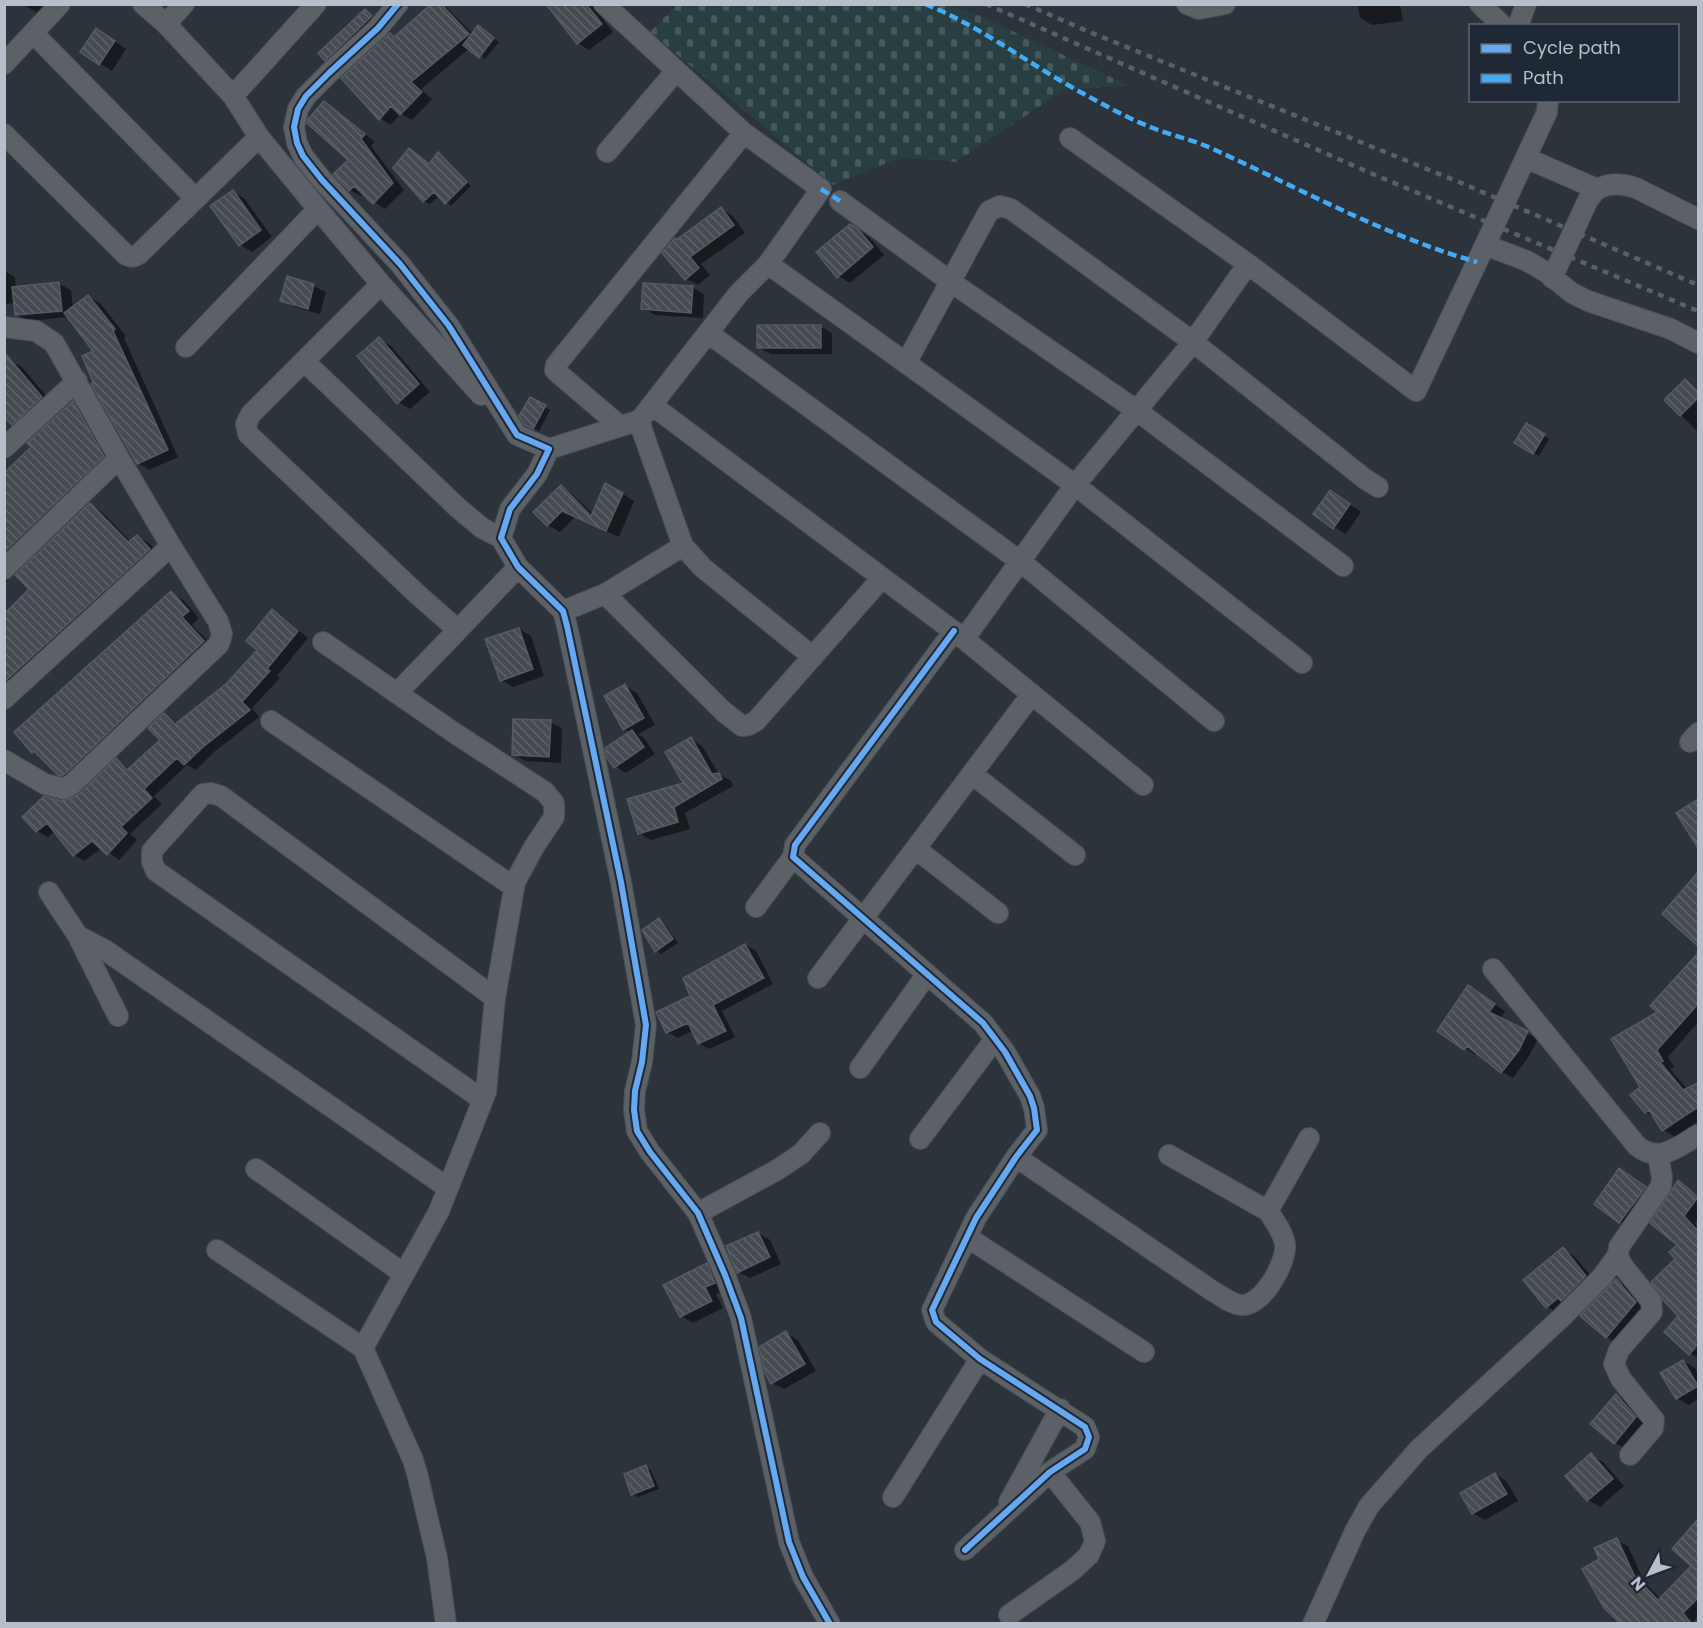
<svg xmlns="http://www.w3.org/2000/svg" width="1703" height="1628" font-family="Poppins,sans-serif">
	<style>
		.cemetery { fill: url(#cemetery-stones) }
		.shadow { fill: #0007 }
		.building { fill: url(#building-back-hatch); stroke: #545a61; stroke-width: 1.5 }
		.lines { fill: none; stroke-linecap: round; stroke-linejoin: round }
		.street-casing { stroke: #4a4f54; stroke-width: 22 }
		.street { stroke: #5c6168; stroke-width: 20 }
		.rail { stroke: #5b6066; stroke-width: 4.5; stroke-dasharray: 6 6; stroke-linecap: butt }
		.quiet { stroke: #42abf6; stroke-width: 4.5; stroke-dasharray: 9 4.5; stroke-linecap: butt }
		.cycleway-casing { stroke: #1f2935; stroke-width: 10 }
		.cycleway { stroke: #66a8f1; stroke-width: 6 }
	</style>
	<defs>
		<pattern id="cemetery-stones" width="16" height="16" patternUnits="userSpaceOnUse" patternTransform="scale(1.5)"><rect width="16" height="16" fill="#293e40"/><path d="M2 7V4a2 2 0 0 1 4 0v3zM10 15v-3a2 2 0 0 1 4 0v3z" fill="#46585a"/></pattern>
		<pattern id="building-back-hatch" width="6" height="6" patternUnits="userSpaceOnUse" patternTransform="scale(1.5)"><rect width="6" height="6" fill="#454b51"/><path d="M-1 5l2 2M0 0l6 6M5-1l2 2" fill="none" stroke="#5e6369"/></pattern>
	</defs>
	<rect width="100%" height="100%" fill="#2c333a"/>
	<path class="cemetery" d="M678,4L947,5L978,15L1130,86L1066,89L956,162L902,157L833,185L650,32Z"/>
	<path class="shadow" d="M23,4H46L39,14Z
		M441,4L447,8L473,34L483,30L499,42L485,59L470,48L421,89L432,99L412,120L401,114L390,125L380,118L395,38Z
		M548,4H591L613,32L589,50L578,43Z
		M1358,4H1400L1403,21L1372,25L1360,18Z
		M365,11L377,20L331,62L326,59Z
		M108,37L126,49L112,71L82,52Z
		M325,103L336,110L375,142L371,146L404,190L385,209L374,202L364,193L361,196L350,190V160Z
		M443,157L471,186L451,206L439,196L430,204L424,201L395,168L430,165Z
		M233,192L244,198L272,237L252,252L240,245Z
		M721,209L733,216L745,233L701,264L710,275L698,285L686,279L677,241Z
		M851,225L870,238L884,255L850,283L838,276Z
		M4,271L15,277L16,288L59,284L71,290L73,309L88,297L100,303L126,336L124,338L178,457L149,470L138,463L96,351L69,317L28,321L16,314L15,303L4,304Z
		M288,278L314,286L326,292L320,314L294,307L282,300Z
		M692,287L704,294L703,318L655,315L643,308Z
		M820,326L832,333V354H771L759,348Z
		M379,339L391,346L430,392L410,409L398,402Z
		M10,360L22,367L53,404L24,430L13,424Z
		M1685,381L1698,390V432L1666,400Z
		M530,399L550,410L539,431L532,428Z
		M73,403L87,411L117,464L6,575L7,582L4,584V468L8,471Z
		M1527,425L1549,439L1539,456L1516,442Z
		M561,487L572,494L593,514L623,494L634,501L619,537L575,517L560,532L548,525L535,512Z
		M1342,499L1361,512L1346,534L1334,527Z
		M90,505L102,512L131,542L137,536L149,543L161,556L19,686L4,677L31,589Z
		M171,593L183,600L199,618L192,625L215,648L67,778L59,774L43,757L33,752Z
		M272,611L283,617L308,638L277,676L280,678L252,708L259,717L214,752L196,770L187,765L154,796L162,804L130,834L137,840L119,860L102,848L84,861L74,855L55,831L48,837L37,831L24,817L61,802L71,801L81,794L117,760L130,770L162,740L164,715L178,724L228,684L259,650Z
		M519,629L531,636L544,676L513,687L501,680Z
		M625,686L637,693L655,725L638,734L644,738L655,754L626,773L615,766L631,733L624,729Z
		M550,722L562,728L561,763L525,761L513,754Z
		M691,739L702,746L719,774L731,781L733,786L685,813L690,829L651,840L639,833L686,784Z
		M1698,801V846L1678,814Z
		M1698,873V944L1664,914Z
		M659,920L664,923L678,943L661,954L656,950Z
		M745,945L756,951L773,984L722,1011L735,1037L709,1049L699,1043L692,1031L678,1038L667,1032L692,996Z
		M1698,955V1022L1668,1057L1674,1067L1670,1069L1688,1090L1698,1085V1121L1675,1137L1664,1130L1655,1118L1646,1112L1642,1087L1660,1012L1652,1006Z
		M1479,994L1505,1011L1500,1019L1538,1039L1529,1056L1513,1078L1502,1072L1477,1052L1475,1055L1465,1048Z
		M1631,1177L1656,1195L1631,1228L1620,1221Z
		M1679,1182L1698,1196V1218L1695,1223L1698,1228V1358L1690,1353L1680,1315L1678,1259L1679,1245Z
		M758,1233L770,1240L781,1264L750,1278L738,1272Z
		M1563,1249L1574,1256L1597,1283L1559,1313L1547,1307Z
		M707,1264L718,1271L726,1290L716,1294L723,1308L693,1323L681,1316Z
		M1616,1281L1628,1287L1647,1309L1618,1344L1606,1337Z
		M786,1333L798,1340L816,1371L784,1389L772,1383Z
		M1683,1361L1695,1368L1698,1375V1399L1689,1405L1677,1398L1662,1373Z
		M1616,1395L1628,1402L1647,1424L1627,1449L1615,1443Z
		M1591,1455L1603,1462L1624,1486L1600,1507L1588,1500L1567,1476Z
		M646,1467L651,1470L659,1489L638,1497L633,1494Z
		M1495,1474L1506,1481L1518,1501L1485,1520L1473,1513Z
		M1698,1521V1570L1674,1549Z
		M1616,1540L1628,1546L1645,1583L1661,1599L1688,1571L1698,1577V1616L1694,1621L1696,1624H1622L1605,1607L1601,1560Z"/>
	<path class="building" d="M431,4H441L469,34L411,82L422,92L400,115L391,106L379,120L341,78L390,33L394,37Z
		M546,4H586L602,24L577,44Z
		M365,9L372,16L325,61L318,53Z
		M478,25L494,38L479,58L463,45Z
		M96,28L115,41L99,65L80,52Z
		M324,101L365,134L361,139L393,183L373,204L354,186L349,191L333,174L348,160L307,123L308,119Z
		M409,148L429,164L438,152L467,182L445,204L434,192L423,202L393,168Z
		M233,190L261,230L239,246L210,206Z
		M721,207L734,225L690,257L699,268L685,280L662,253L675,238L676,240Z
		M850,224L858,229L873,247L837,278L816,252Z
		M287,276L314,284L308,309L280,301Z
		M59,282L62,311L15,315L12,287Z
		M643,283L693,286L691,313L641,309Z
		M88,295L115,329L113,331L168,450L137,464L91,384L93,382L82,356L93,351L64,313Z
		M757,325H821V348H757Z
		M379,337L419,384L397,404L357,356Z
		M4,352L42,397L12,425L4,417Z
		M1685,379L1698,392V398L1680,416L1664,400Z
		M530,397L546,405L533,429L525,425L519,416Z
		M73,401L104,456L4,552V473L31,447L27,443Z
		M1526,423L1545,434L1533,454L1514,443Z
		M605,483L623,493L606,531L562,511L547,526L533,512L561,485L591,516Z
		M1330,490L1350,504L1333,529L1313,514Z
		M90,503L128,542L137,535L150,549L4,682V614L29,589L15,575Z
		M171,591L189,611L182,617L204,641L65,774L62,776L58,775L34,751L32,753L14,732Z
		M272,609L298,631L267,669L270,671L242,702L250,710L203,747L184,765L177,758L144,789L152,798L121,827L127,833L107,855L92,841L73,856L47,823L36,832L22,817L44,796L61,801L70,799L80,793L116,758L127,770L160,740L148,728L164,713L175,724L227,683L257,650L246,641Z
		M519,628L533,669L500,681L485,639Z
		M625,684L644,718L623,730L604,696Z
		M513,719L551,720L549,757L512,755Z
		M632,730L644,747L614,768L607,758L605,748Z
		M691,737L712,774L719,773L722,779L674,807L678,822L638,834L627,799L683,783L665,752Z
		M1698,799V848L1676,813Z
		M1698,872V946L1662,914Z
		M659,918L673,939L655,952L642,930Z
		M745,944L764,978L713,1005L726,1031L698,1044L688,1023L666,1033L656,1012L690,996L683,978Z
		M1698,953V1004L1657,1050L1663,1061L1660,1062L1683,1090L1698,1083V1107L1662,1131L1649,1110L1645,1113L1630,1095L1640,1087L1611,1039L1657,1012L1650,1006Z
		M1468,985L1495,1004L1489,1012L1528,1031L1519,1050L1501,1073L1467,1046L1464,1050L1437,1031Z
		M1619,1168L1646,1187L1619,1223L1594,1204Z
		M1678,1180L1698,1197L1684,1216L1696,1229L1698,1227V1344L1689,1355L1664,1332L1678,1316L1662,1299L1651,1282L1675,1259L1669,1252L1677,1245L1650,1223Z
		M758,1232L770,1257L737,1273L726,1246Z
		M1563,1247L1586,1276L1561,1301L1558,1298L1546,1308L1523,1280Z
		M707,1263L715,1283L705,1287L712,1301L680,1317L663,1285Z
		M1616,1279L1636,1302L1606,1338L1580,1316Z
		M786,1331L805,1364L771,1384L765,1373L759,1347Z
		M1683,1360L1698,1386L1676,1399L1660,1373Z
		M1616,1394L1636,1417L1614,1444L1590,1424Z
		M1591,1453L1613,1479L1587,1501L1565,1476Z
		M646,1465L654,1486L631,1495L624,1474Z
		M1495,1473L1507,1494L1472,1514L1460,1493Z
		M1698,1519V1598L1683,1613L1691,1623H1620L1604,1608L1582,1569L1599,1559L1594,1548L1617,1538L1634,1575L1658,1600L1691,1566L1672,1549Z"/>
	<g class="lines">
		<g class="street-casing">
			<path id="street" d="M143,4L166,24L233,96L259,137L318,209L381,284L481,395
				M398,4L378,28L329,73L306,96L298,109L294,127L297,143L303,156L322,180L400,264L449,326L517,435L549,449L537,474L510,509L501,538L518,567L563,611L567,626L621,882L646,1025L642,1062L635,1091L634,1110L637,1131L650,1152L698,1213L725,1275L741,1318L789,1542L803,1577L830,1624
				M1187,4L1199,9L1225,4
				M1480,4L1503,26
				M166,24L184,4
				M1518,26L1526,4
				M33,33L195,198
				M4,64L60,4
				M233,96L316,4
				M1548,100L1547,112L1485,245L1527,261L1546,272L1572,293L1588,301L1671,329L1698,343
				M4,134L125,254C131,258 134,257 139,254L259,137
				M1070,138L1248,264L1416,391L1485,245
				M607,152L676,71
				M1526,158L1597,189
				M840,201L951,282L1136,410L1343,566
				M768,264L906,363L989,211L1000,206L1011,209L1193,342L1365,479L1378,487
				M1552,278L1588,200C1591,197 1594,191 1598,189C1610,182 1624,184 1636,188L1698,219
				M381,284L251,414L246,424L248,434L417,594L458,630L518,567
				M4,327L36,331L54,343L119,458L171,546L218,621L222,634L219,644L72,784L64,789L45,784L4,760
				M708,333L1021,562L1214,721
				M186,347L318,209
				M304,361L457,507L482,528L501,538
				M906,363L1075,485L1302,663
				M653,406L964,639L1143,785
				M640,420L642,430L683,546L703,568L813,657
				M620,426L559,374L555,370L556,365L744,133
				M4,448L77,381
				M549,449L640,420L739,293L768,264L821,189L744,133L604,4
				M4,569L119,458
				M605,594L724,712L742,726L749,725L756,721L882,578
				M563,611L605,594L683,546
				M954,631L795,845L793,857L983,1023L1005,1052L1030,1096L1034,1108L1037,1130L1016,1157L976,1218L932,1310L936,1322L980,1359L1085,1427L1089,1437L1085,1449L1050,1472L965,1550
				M964,639L1075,485L1193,342L1248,264
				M397,693L458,630
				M4,699L171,546
				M271,721L514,887
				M1690,742L1698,733
				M972,774L1075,855
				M916,849L998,913
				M49,892L78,936
				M756,907L793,857
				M1493,969L1637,1146C1660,1164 1677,1147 1698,1135
				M818,978L1032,694
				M118,1016L78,936L105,950L448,1188
				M860,1068L927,974
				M483,1100L156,871L152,862V851L203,794L211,793L221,796L495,998
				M920,1139L995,1039
				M1169,1155L1268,1211
				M1016,1157L1211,1290C1220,1295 1231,1304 1241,1305C1262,1307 1287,1263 1285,1244C1283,1232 1274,1220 1268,1211L1309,1138
				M256,1169L404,1274
				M698,1213L777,1170L801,1154L820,1133
				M967,1237L1144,1352
				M217,1250L363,1348L439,1211L486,1092L495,998L515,882L534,847L554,817V803L545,792L453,732L323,642
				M363,1348L413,1460L417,1473L437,1558L446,1624
				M1630,1455L1653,1428L1654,1420L1621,1379L1614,1364L1619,1350L1652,1312L1651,1301L1622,1265L1618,1255L1619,1247L1661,1186L1662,1177L1658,1155
				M893,1497L980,1359
				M1009,1502L1060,1409
				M1009,1615L1073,1570L1089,1555L1095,1541L1090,1522L1050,1472
				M1313,1624L1355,1531L1369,1506L1419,1449L1561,1318L1602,1277L1618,1255"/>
		</g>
		<use href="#street" class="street"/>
		<path class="rail" d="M986,4L1368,172L1698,311
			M1025,4L1087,31L1459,182L1698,285"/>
		<path class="quiet" d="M925,4C982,27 1030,65 1084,94C1106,106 1129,119 1153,128C1173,136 1194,140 1213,149C1301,189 1385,236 1477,262
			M821,189L840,201"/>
		<g class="cycleway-casing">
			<path id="cycleway" d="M398,4L378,28L329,73L306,96L298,109L294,127L297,143L303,156L322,180L400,264L449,326L517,435L549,449L537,474L510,509L501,538L518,567L563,611L567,626L621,882L646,1025L642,1062L635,1091L634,1110L637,1131L650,1152L698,1213L725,1275L741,1318L789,1542L803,1577L830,1624
				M954,631L795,845L793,857L983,1023L1005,1052L1030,1096L1034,1108L1037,1130L1016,1157L976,1218L932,1310L936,1322L980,1359L1085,1427L1089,1437L1085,1449L1050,1472L965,1550"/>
		</g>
		<use href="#cycleway" class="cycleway"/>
	</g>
	<rect width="1703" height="1628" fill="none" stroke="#b6bfca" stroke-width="12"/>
	<rect x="1469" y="24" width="210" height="78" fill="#1f2935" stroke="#5b6571" stroke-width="1.5"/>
	<rect x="1481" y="44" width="30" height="9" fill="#66a8f1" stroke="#5b6571" stroke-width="1.5"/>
	<text x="1523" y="54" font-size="18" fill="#b6bfca">Cycle path</text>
	<rect x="1481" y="74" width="30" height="9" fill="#42abf6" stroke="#5b6571" stroke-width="1.5"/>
	<text x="1523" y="84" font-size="18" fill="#b6bfca">Path</text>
	<g transform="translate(1649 1574) rotate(229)" stroke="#1f2935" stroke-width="4.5" paint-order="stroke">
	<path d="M0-4.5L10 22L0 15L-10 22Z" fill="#b6bfca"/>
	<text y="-9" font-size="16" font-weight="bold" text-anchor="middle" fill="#b6bfca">N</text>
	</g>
</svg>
